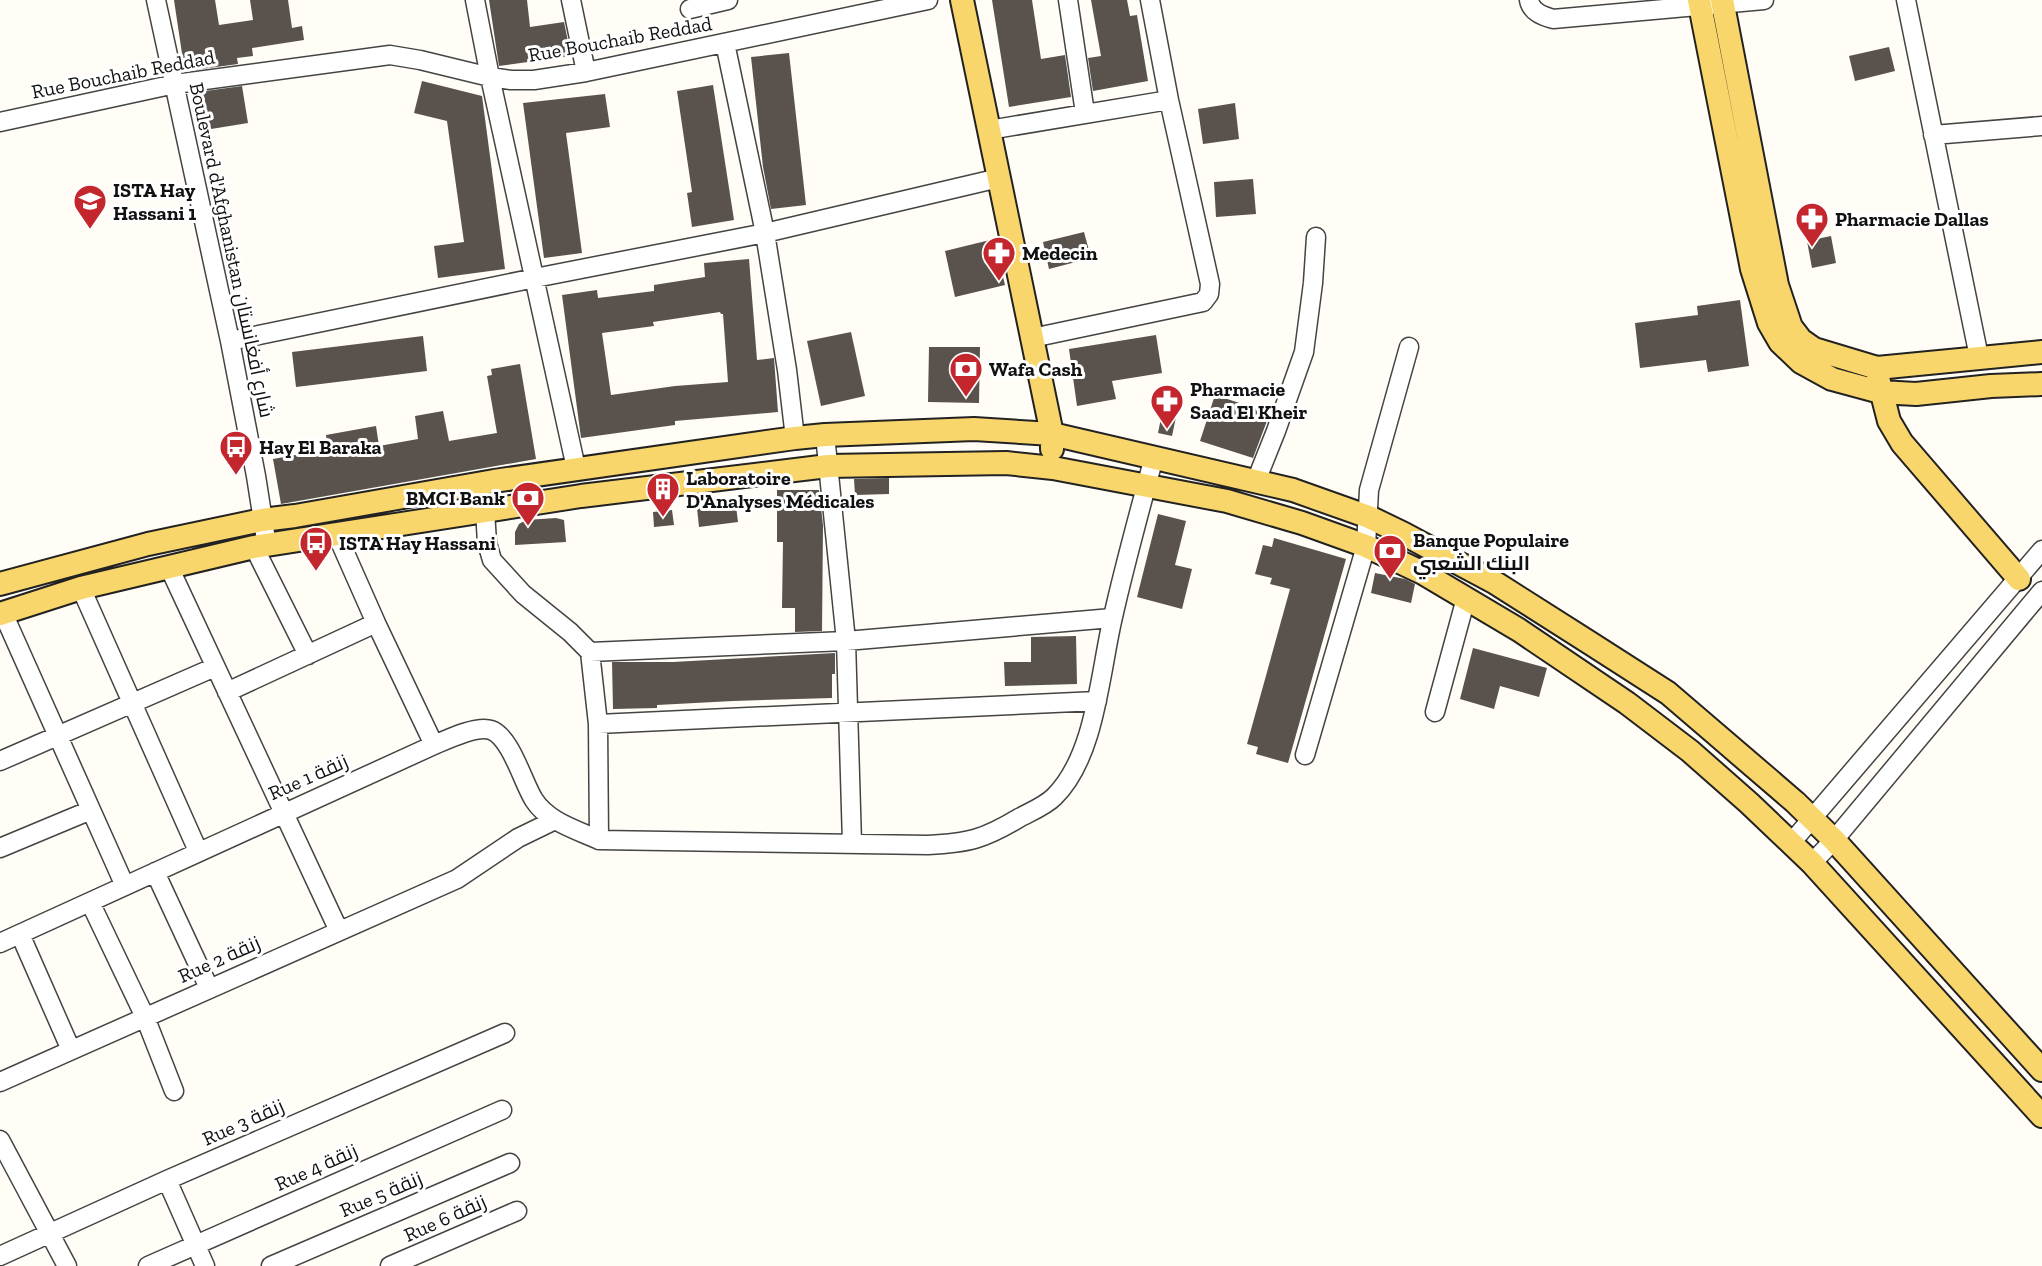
<svg xmlns="http://www.w3.org/2000/svg" width="2042" height="1266" font-family="'Zilla Slab',Cairo,serif">
	<style>
		.building { fill: #5a524d; fill-rule: evenodd }
		.lines { fill: none; stroke-linecap: round; stroke-linejoin: round }
		.minor-casing { stroke: #444; stroke-width: 21 }
		.major-casing { stroke: #222; stroke-width: 26 }
		.minor { stroke: #fff; stroke-width: 18 }
		.major { stroke: #f9d66b; stroke-width: 22 }
		.labels { text-anchor: middle; stroke-width: 6; stroke-linejoin: round; paint-order: stroke }
		.street-label { font-size: 20px; fill: #111; stroke: #fff }
		.poi-label { font-size: 20px; font-weight: bold; fill: #111; stroke: #fff; text-anchor: start }
	</style>
	<rect width="100%" height="100%" fill="#fffdf5"/>
	<path class="building" d="M174,0H215L219,25L253,20L250,0H288L292,28L302,26L304,40L252,48L253,56L237,58L238,64L194,70V65L184,67Z
		M489,0H527L530,27L564,22L571,56L499,66Z
		M992,0H1032L1041,59L1065,55L1071,97L1009,107Z
		M1091,0H1127L1130,16L1137,15L1148,81L1093,91L1088,58L1101,56Z
		M1889,47L1895,71L1855,81L1849,56Z
		M789,53L806,205L771,209L763,167L751,57Z
		M422,81L482,96L505,269L438,278L434,246L464,242L447,121L414,113Z
		M713,85L734,220L692,227L687,193L692,192L677,91Z
		M242,86L248,123L205,130L198,92Z
		M605,94L610,127L566,133L582,253L544,258L523,103Z
		M1235,103L1239,139L1203,144L1198,109Z
		M1253,179L1256,214L1216,217L1214,182Z
		M1084,232L1091,258L1049,269L1043,242Z
		M1831,236L1836,263L1812,268L1807,241Z
		M994,239L1005,285L955,297L945,251Z
		M749,259L757,360L774,358L778,412L675,421V425L581,438L562,295L597,290L598,298L654,291V285L705,277L704,263ZM720,312L721,314H723L728,382L675,386L611,395L602,333L654,326L653,322Z
		M1740,300L1749,366L1708,372L1706,360L1640,368L1635,323L1698,315L1697,306Z
		M851,332L865,396L821,406L807,341Z
		M1156,335L1162,373L1112,381L1116,399L1077,406L1069,349Z
		M423,336L427,371L296,387L292,352Z
		M929,347H980L979,403L928,402Z
		M520,364L536,459L281,504L273,459L328,449L326,435L376,426L379,446L418,439L415,416L443,411L449,441L497,433L487,376L492,375L491,369Z
		M1215,395L1270,413L1253,458L1200,441Z
		M1162,413L1176,417L1172,436L1158,433Z
		M889,478V494L855,495L854,479Z
		M777,490H819L823,525L822,631L795,632V608H782L783,542H777Z
		M716,506V508L736,506L738,522L699,527L697,508Z
		M672,510L674,525L654,527L653,512Z
		M1158,514L1186,521L1175,565L1192,569L1182,609L1137,597Z
		M556,518L564,520L566,542L515,545V532L519,524L526,520Z
		M1274,538L1346,559L1288,763L1256,754L1258,747L1247,744L1290,589L1270,584L1272,578L1255,574L1263,545L1272,547Z
		M1375,573L1405,579L1415,584L1411,603L1371,593Z
		M1076,636L1077,684L1005,686L1004,662H1031V637Z
		M1473,648L1547,668L1539,697L1500,686L1494,709L1460,699Z
		M835,653V674H832V698L733,701L657,705V708L613,709L612,662H673Z"/>
	<g class="lines">
		<g class="minor-casing">
			<path id="minor" d="M156,0L230,341L256,476L267,546
				M475,0L490,77L576,468
				M571,0L586,72
				M1068,0L1085,113
				M1529,0C1531,12 1543,16 1553,19L1764,0
				M1906,0L1979,357
				M690,9L728,0
				M725,43L765,233L787,370L795,438
				M0,122L175,84L390,55L420,60L490,77L511,80H534L586,72L928,0
				M989,130L1169,100
				M1933,135L2042,126
				M1032,338L1203,302L1209,294L1210,284L1169,100L1150,0
				M230,341L535,278L765,233L999,178
				M825,435L846,641L852,843
				M1256,481L1276,431L1304,352L1313,283L1316,237
				M485,510L487,543L492,560L523,594L570,632L590,652L598,724L599,840L928,845C969,843 984,839 1019,818C1030,812 1045,806 1054,797C1096,756 1100,671 1113,617C1125,563 1140,510 1154,457
				M337,535L376,623L434,745
				M254,547L308,655
				M169,567L339,931
				M81,588L198,851
				M3,613L125,886
				M590,652L846,641L1112,618
				M227,692L376,623
				M1435,712L1466,598
				M598,724L1097,701
				M1305,755L1366,546L1369,490L1409,347
				M0,761L215,667
				M1791,843L2042,550
				M0,848L91,810
				M1812,863L1834,840L2042,591
				M155,872L209,988
				M90,902L145,1017L174,1091
				M20,934L71,1050
				M0,943L434,745C448,739 477,725 491,730C511,737 523,783 534,800C548,822 577,830 599,840
				M0,1082L457,879L518,838L555,820
				M0,1140L67,1266
				M167,1180L205,1266
				M0,1256L167,1180L505,1033
				M148,1266L502,1110
				M271,1266L510,1163
				M390,1266L517,1211"/>
		</g>
		<g class="major-casing">
			<path id="major" d="M962,0L1052,434V449
				M1699,0L1752,269L1769,323L1780,342L1801,362L1832,379L1880,392L1916,394L1991,386L2042,384
				M1722,0L1777,285L1791,327L1801,340L1814,349L1877,368L2042,352
				M1878,378L1889,421L1902,443L2019,579
				M0,584L148,544L262,520L295,516L494,481L795,438L825,435L974,429L1052,434L1293,490L1369,517L1404,534L1494,582L1590,643L1668,693L1717,735L1795,802L1834,840L2042,1070
				M0,614L81,588L254,547L581,496L828,466L1006,463L1053,468L1227,501L1302,523L1366,546L1423,573L1519,630L1627,703L1690,751L1749,803L1812,863L2042,1116"/>
		</g>
		<use href="#minor" class="minor"/>
		<use href="#major" class="major"/>
	</g>
	<defs>
		<g id="university-pin" transform="scale(1.725)"><path d="M0 17L-7.5 6A9.5 9.5 0 1 1 7.5 6Z" fill="#c4262e" stroke="#fff"/><path d="M0-5L7-2L0 1L-7-2ZM-4 1L0 2.5L4 1V4Q0 6-4 4Z" fill="#fff"/></g>
		<g id="pharmacy-pin" transform="scale(1.725)"><path d="M0 17L-7.5 6A9.5 9.5 0 1 1 7.5 6Z" fill="#c4262e" stroke="#fff"/><path d="M-2-6h4v4h4v4h-4v4h-4v-4h-4v-4h4Z" fill="#fff"/></g>
		<g id="bank-pin" transform="scale(1.725)"><path d="M0 17L-7.5 6A9.5 9.5 0 1 1 7.5 6Z" fill="#c4262e" stroke="#fff"/><path d="M-6-4H6V4H-6ZM0-2.3a2.3 2.3 0 1 0 0 4.6a2.3 2.3 0 1 0 0-4.6Z" fill="#fff"/></g>
		<g id="bus-pin" transform="scale(1.725)"><path d="M0 17L-7.5 6A9.5 9.5 0 1 1 7.5 6Z" fill="#c4262e" stroke="#fff"/><path d="M-5-6H5V4H4V6H2V4H-2V6H-4V4H-5ZM-3.5-4V0h7V-4ZM-3.5 1.2v1.5H-2V1.2ZM2 1.2v1.5H3.5V1.2Z" fill="#fff"/></g>
		<g id="building-pin" transform="scale(1.725)"><path d="M0 17L-7.5 6A9.5 9.5 0 1 1 7.5 6Z" fill="#c4262e" stroke="#fff"/><path d="M-4-6H4V6H1V3H-1V6H-4ZM-2.5-4.3h1.7v1.8h-1.7ZM.8-4.3h1.7v1.8H.8ZM-2.5-1h1.7V.8h-1.7ZM.8-1h1.7V.8H.8Z" fill="#fff"/></g>
	</defs>
	<g fill-rule="evenodd">
		<use href="#university-pin" x="90" y="201"/>
		<use href="#pharmacy-pin" x="1812" y="219"/>
		<use href="#pharmacy-pin" x="999" y="253"/>
		<use href="#bank-pin" x="966" y="369"/>
		<use href="#pharmacy-pin" x="1167" y="401"/>
		<use href="#bus-pin" x="236" y="447"/>
		<use href="#building-pin" x="663" y="489"/>
		<use href="#bank-pin" x="528" y="498"/>
		<use href="#bus-pin" x="316" y="543"/>
		<use href="#bank-pin" x="1390" y="551"/>
	</g>
	<g class="labels">
		<g class="street-label">
			<text transform="translate(620 39) rotate(-10)" y="7">Rue Bouchaib Reddad</text>
			<text transform="translate(123 74) rotate(-11)" y="7">Rue Bouchaib Reddad</text>
			<text transform="translate(232 250) rotate(78)" y="7">Boulevard d'Afghanistan شارع أفغانستان</text>
			<text transform="translate(308 777) rotate(-24)" y="7">Rue 1 زنقة</text>
			<text transform="translate(219 959) rotate(-24)" y="7">Rue 2 زنقة</text>
			<text transform="translate(243 1122) rotate(-24)" y="7">Rue 3 زنقة</text>
			<text transform="translate(316 1167) rotate(-24)" y="7">Rue 4 زنقة</text>
			<text transform="translate(381 1194) rotate(-23)" y="7">Rue 5 زنقة</text>
			<text transform="translate(445 1218) rotate(-24)" y="7">Rue 6 زنقة</text>
		</g>
		<g class="poi-label">
			<text x="113" y="197">ISTA Hay<tspan x="113" dy="23">Hassani 1</tspan></text>
			<text x="1835" y="226">Pharmacie Dallas</text>
			<text x="1022" y="260">Medecin</text>
			<text x="989" y="376">Wafa Cash</text>
			<text x="1190" y="396">Pharmacie<tspan x="1190" dy="23">Saad El Kheir</tspan></text>
			<text x="259" y="454">Hay El Baraka</text>
			<text x="686" y="485">Laboratoire<tspan x="686" dy="23">D'Analyses Médicales</tspan></text>
			<text x="505" y="505" text-anchor="end">BMCI Bank</text>
			<text x="1413" y="547">Banque Populaire<tspan x="1413" dy="23">البنك الشعبي</tspan></text>
			<text x="339" y="550">ISTA Hay Hassani</text>
		</g>
	</g>
</svg>
